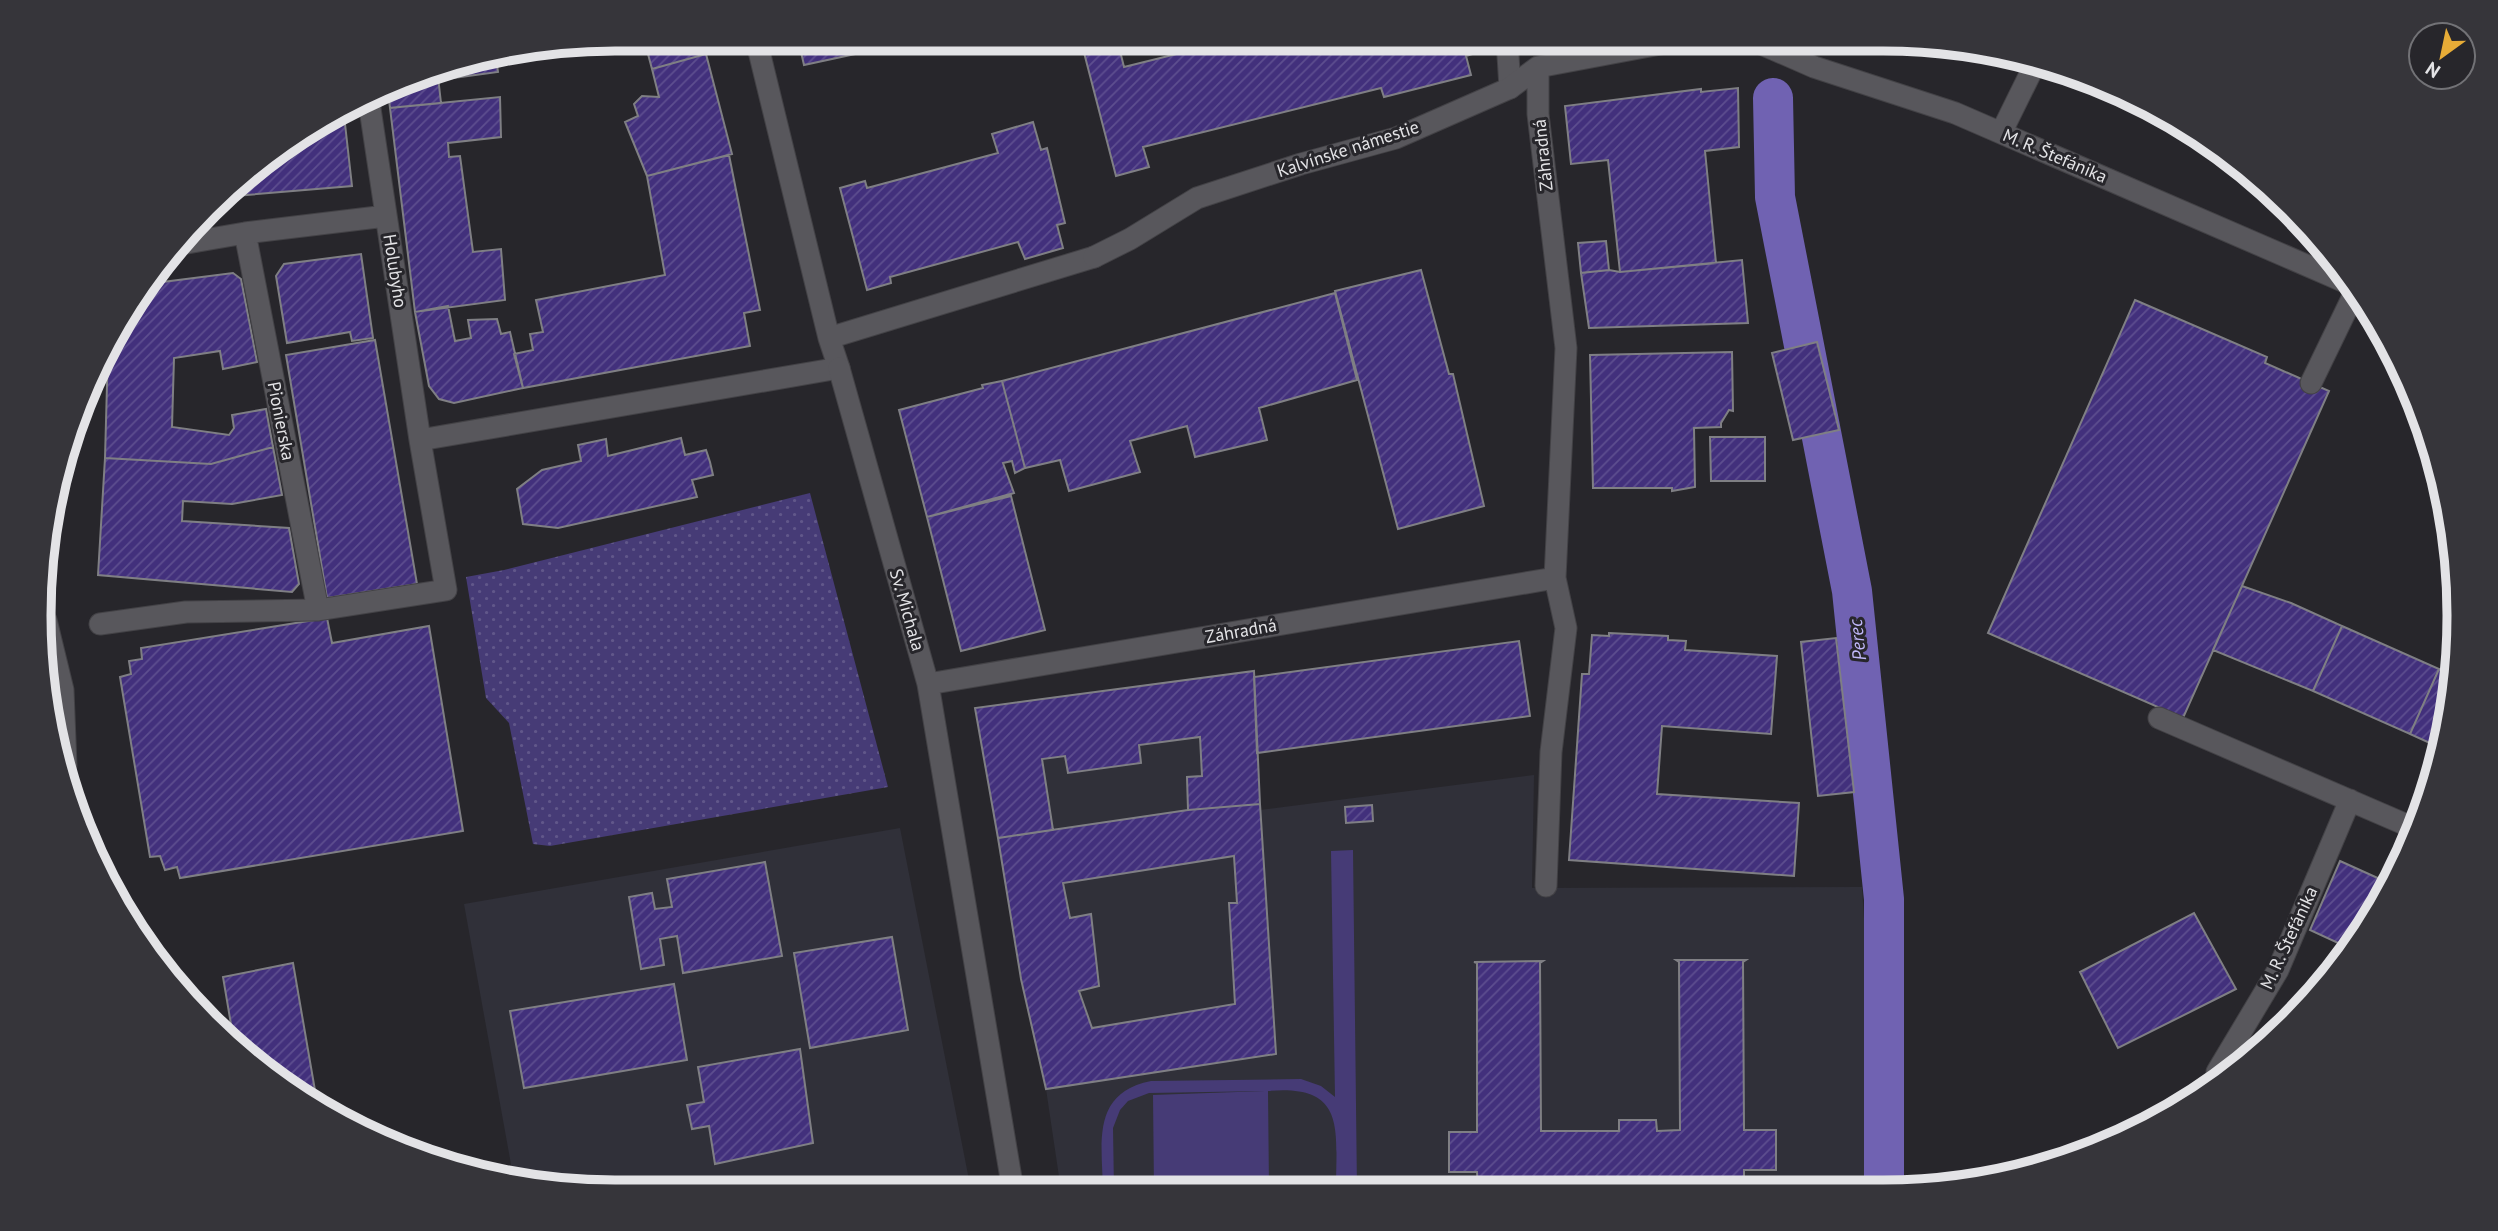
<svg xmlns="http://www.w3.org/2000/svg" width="2498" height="1231" font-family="'PT Sans',sans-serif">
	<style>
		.built { fill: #303039 }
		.green { fill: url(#green-dots) }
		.pitch { fill: #463b76 }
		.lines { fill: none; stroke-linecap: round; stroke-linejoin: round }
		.canal { stroke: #7062b2; stroke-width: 40 }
		.building { fill: url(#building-hatch); stroke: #7f7f84; stroke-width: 2; fill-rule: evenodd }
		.service-casing { stroke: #434246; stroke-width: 23 }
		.pedestrian-casing { stroke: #434246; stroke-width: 23 }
		.minor-casing { stroke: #434246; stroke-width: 23 }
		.tertiary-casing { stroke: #434246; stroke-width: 23 }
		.service { stroke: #58575c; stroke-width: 21 }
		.pedestrian { stroke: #58575c; stroke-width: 21 }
		.minor { stroke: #58575c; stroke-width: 21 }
		.tertiary { stroke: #58575c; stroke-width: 21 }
		.labels { text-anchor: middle; stroke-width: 6; stroke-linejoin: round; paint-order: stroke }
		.street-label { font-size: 18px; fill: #e3e3e6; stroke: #27262b }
		.water-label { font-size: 19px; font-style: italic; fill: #c0b8f9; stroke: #27262b }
		.rim { fill: none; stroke: #e3e3e6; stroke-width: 9 }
	</style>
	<defs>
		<pattern id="green-dots" width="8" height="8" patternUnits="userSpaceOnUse" patternTransform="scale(1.75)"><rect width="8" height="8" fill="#463b76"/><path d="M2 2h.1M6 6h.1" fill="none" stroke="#61578a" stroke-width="1.8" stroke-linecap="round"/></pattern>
		<pattern id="building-hatch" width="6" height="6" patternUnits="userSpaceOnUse" patternTransform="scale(1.75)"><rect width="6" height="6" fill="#42307c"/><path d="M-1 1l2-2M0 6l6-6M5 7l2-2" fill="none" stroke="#5d4e8f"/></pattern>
	</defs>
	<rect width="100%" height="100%" fill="#27262b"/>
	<path class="built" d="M1254,671L1260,810L1534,775L1532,888L1862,887L1869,996L1870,1188L1061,1190L1046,1089L1021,979L975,708Z
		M900,828L971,1190L578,1191L514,1181L464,904Z"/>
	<path class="green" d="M810,493L888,787L550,846L533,844L509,723L486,698L466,577L504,570Z"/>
	<path class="pitch" d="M1353,850L1357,1189H1336C1336,1130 1347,1084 1268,1091L1269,1189L1154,1190L1153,1095L1265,1091L1149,1093L1128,1101L1120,1110L1113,1128L1114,1190H1103C1102,1143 1091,1093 1151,1081L1301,1079L1321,1086L1335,1097L1331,851Z"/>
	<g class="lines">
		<path class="canal" d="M1773,98L1775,197L1852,591L1884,899V1188"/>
	</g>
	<path class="building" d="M644,39H702L706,54L652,69Z
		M798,39H925L804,65Z
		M1090,39H1117L1124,67L1237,39H1476L1478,48L1476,53L1466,56L1471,75L1384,97L1381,88L1143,147L1149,167L1116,176L1081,41Z
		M706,54L732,154L647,176L625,122L638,116L634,104L642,96L659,97L652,69Z
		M496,58L498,72L438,80L437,68Z
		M437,68L441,103L390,108L388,92L430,69Z
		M1738,88L1739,147L1705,151L1716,263L1620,272L1608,160L1571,164L1565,106L1701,89V92Z
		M500,97L501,137L448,143L449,157L460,156L473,252L501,249L505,300L415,312L390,108Z
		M344,115L352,186L223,197L264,158Z
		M1033,122L1041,150L1047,148L1065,223L1057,225L1063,248L1025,259L1018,242L890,277L891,283L867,290L840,188L865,181L867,188L998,153L992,134Z
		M729,155L760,310L744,313L750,346L523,388L514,354L533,350L530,334L543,332L536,300L665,275L647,176Z
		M1606,241L1609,270L1581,273L1578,243Z
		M361,254L373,338L352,341L350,332L287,343L276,276L284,264Z
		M1742,260L1748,323L1589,328L1581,273L1609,270L1620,272Z
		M1421,270L1449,374H1453L1484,506L1398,529L1335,291Z
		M233,273L241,279L257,362L223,369L220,351L174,358L172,427L229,435L234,428L232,415L266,409L273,447L211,464L105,458L108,348L116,327L147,284Z
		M1335,293L1357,380L1259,408L1267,440L1195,457L1187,426L1130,441L1140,472L1069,491L1060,460L1025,468L1002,381Z
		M2135,300L2267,357L2265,363L2329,391L2183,718L1988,633Z
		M448,306L455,341L471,338L468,320L497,319L501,334L510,332L523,388L454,403L439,399L429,386L415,312Z
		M375,340L417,584L327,598L286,355Z
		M1817,342L1839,430L1793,440L1772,353Z
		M1732,352L1733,411L1729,410L1721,423V427L1694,428L1695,487L1672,491V488H1593L1590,355Z
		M1002,381L1025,468L1015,473L1012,461L1003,463L1014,493L927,517L899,410L983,388L982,385Z
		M1710,437H1765V481H1711Z
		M681,438L685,455L706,450L710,462L713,475L692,480L697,497L558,528L523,524L517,489L542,470L581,461L578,445L606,439L608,456Z
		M273,447L282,495L232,504L183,501L182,521L289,528L299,584L292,592L98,575L105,458L211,464Z
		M1011,496L1045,630L961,651L927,517Z
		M2242,586L2291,603L2342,626L2313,691L2213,650Z
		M327,618L332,643L429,626L463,831L180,878L177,867L165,870L160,856L150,857L120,677L131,674L129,661L142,659L141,648Z
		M2342,626L2439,669L2410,734L2313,691Z
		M1609,633L1668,636V640L1686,641L1685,650L1777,656L1771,734L1662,726L1657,794L1799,803L1794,876L1569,860L1582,674H1589L1592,635L1609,636Z
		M1836,638L1854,792L1818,796L1801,642Z
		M1519,641L1530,716L1257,753L1254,677Z
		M2439,669L2454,676L2443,749L2410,734Z
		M1254,671L1260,804L1188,810L1187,777L1202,776L1200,737L1139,745L1141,763L1068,773L1065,756L1042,759L1053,830L998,838L975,708Z
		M1260,804L1276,1054L1046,1089L1021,979L998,838L1188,810ZM1234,856L1237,903H1229L1235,1004L1092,1028L1079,991L1099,986L1091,914L1070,918L1063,883Z
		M1372,805L1373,821L1346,823L1345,807Z
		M2340,861L2391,884L2351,949L2310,930Z
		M765,862L782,956L683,973L677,936L660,939L664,965L641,969L629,897L652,893L655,909L672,907L667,879Z
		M2194,913L2236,989L2118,1048L2080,972Z
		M892,937L908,1030L810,1048L794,953Z
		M1676,960H1746L1743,962L1744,1130H1776V1170H1744V1188L1478,1189L1477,1172H1449V1132H1477V963L1474,962L1543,961L1540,963L1541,1131H1619V1120H1656L1657,1131L1680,1130L1679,962Z
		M293,963L317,1102L234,1042L223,977Z
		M674,984L687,1060L524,1088L510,1011Z
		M800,1049L813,1143L715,1164L709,1126L692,1129L687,1105L704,1102L698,1067Z"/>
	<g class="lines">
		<g class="service-casing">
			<path id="service" d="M2311,383L2356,290"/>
		</g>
		<g class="pedestrian-casing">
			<path id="pedestrian" d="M1507,39L1510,88
				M245,233L318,610
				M175,245L245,233L386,216
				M829,338L1094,257
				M420,440L839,368L829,338L756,39
				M100,624L186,612L318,610L446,590L420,440L369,102"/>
		</g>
		<g class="minor-casing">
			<path id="minor" d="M1752,40L1814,67L1955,113L2352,285
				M2001,133L2037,60
				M1094,257L1130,239L1197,198L1301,164L1396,138L1510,88L1538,67L1687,39
				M839,368L928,684L1013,1190
				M928,684L1555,578L1566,348L1538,114V67
				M2159,718L2416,829
				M1546,886L1551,752L1566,628L1555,578
				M2217,1072L2278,970L2350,800"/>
		</g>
		<g class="tertiary-casing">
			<path id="tertiary" d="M46,620L63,690L66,766"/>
		</g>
		<use href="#service" class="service"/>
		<use href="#pedestrian" class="pedestrian"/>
		<use href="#minor" class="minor"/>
		<use href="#tertiary" class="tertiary"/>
	</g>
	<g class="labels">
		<g class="street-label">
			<text transform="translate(1348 149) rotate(-18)" y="6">Kalvínske námestie</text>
			<text transform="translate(1543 155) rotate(-96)" y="6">Záhradná</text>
			<text transform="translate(2055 156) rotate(23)" y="6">M. R. Štefánika</text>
			<text transform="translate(395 271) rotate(81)" y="6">Holubyho</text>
			<text transform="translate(281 421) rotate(79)" y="6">Pionierska</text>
			<text transform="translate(907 610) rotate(74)" y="6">Sv. Michala</text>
			<text transform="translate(1241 631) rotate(-10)" y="6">Záhradná</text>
			<text transform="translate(2289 938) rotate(-65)" y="6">M. R. Štefánika</text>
		</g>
		<g class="water-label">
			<text transform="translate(1857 640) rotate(-96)" y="7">Perec</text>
		</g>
	</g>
	<path d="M0 0H2498V1231H0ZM615 51H1883A564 564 0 0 1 2447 615V616A564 564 0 0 1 1883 1180H615A564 564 0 0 1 51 616V615A564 564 0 0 1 615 51Z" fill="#36353a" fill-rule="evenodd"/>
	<path class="rim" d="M615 51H1883A564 564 0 0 1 2447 615V616A564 564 0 0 1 1883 1180H615A564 564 0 0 1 51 616V615A564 564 0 0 1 615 51Z"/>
	<g transform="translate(2442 56) rotate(213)"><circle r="33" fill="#27262b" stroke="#727276" stroke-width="2"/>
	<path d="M0-5L12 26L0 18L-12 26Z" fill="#e7ac37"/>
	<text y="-10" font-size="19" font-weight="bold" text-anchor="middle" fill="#e3e3e6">N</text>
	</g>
</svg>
